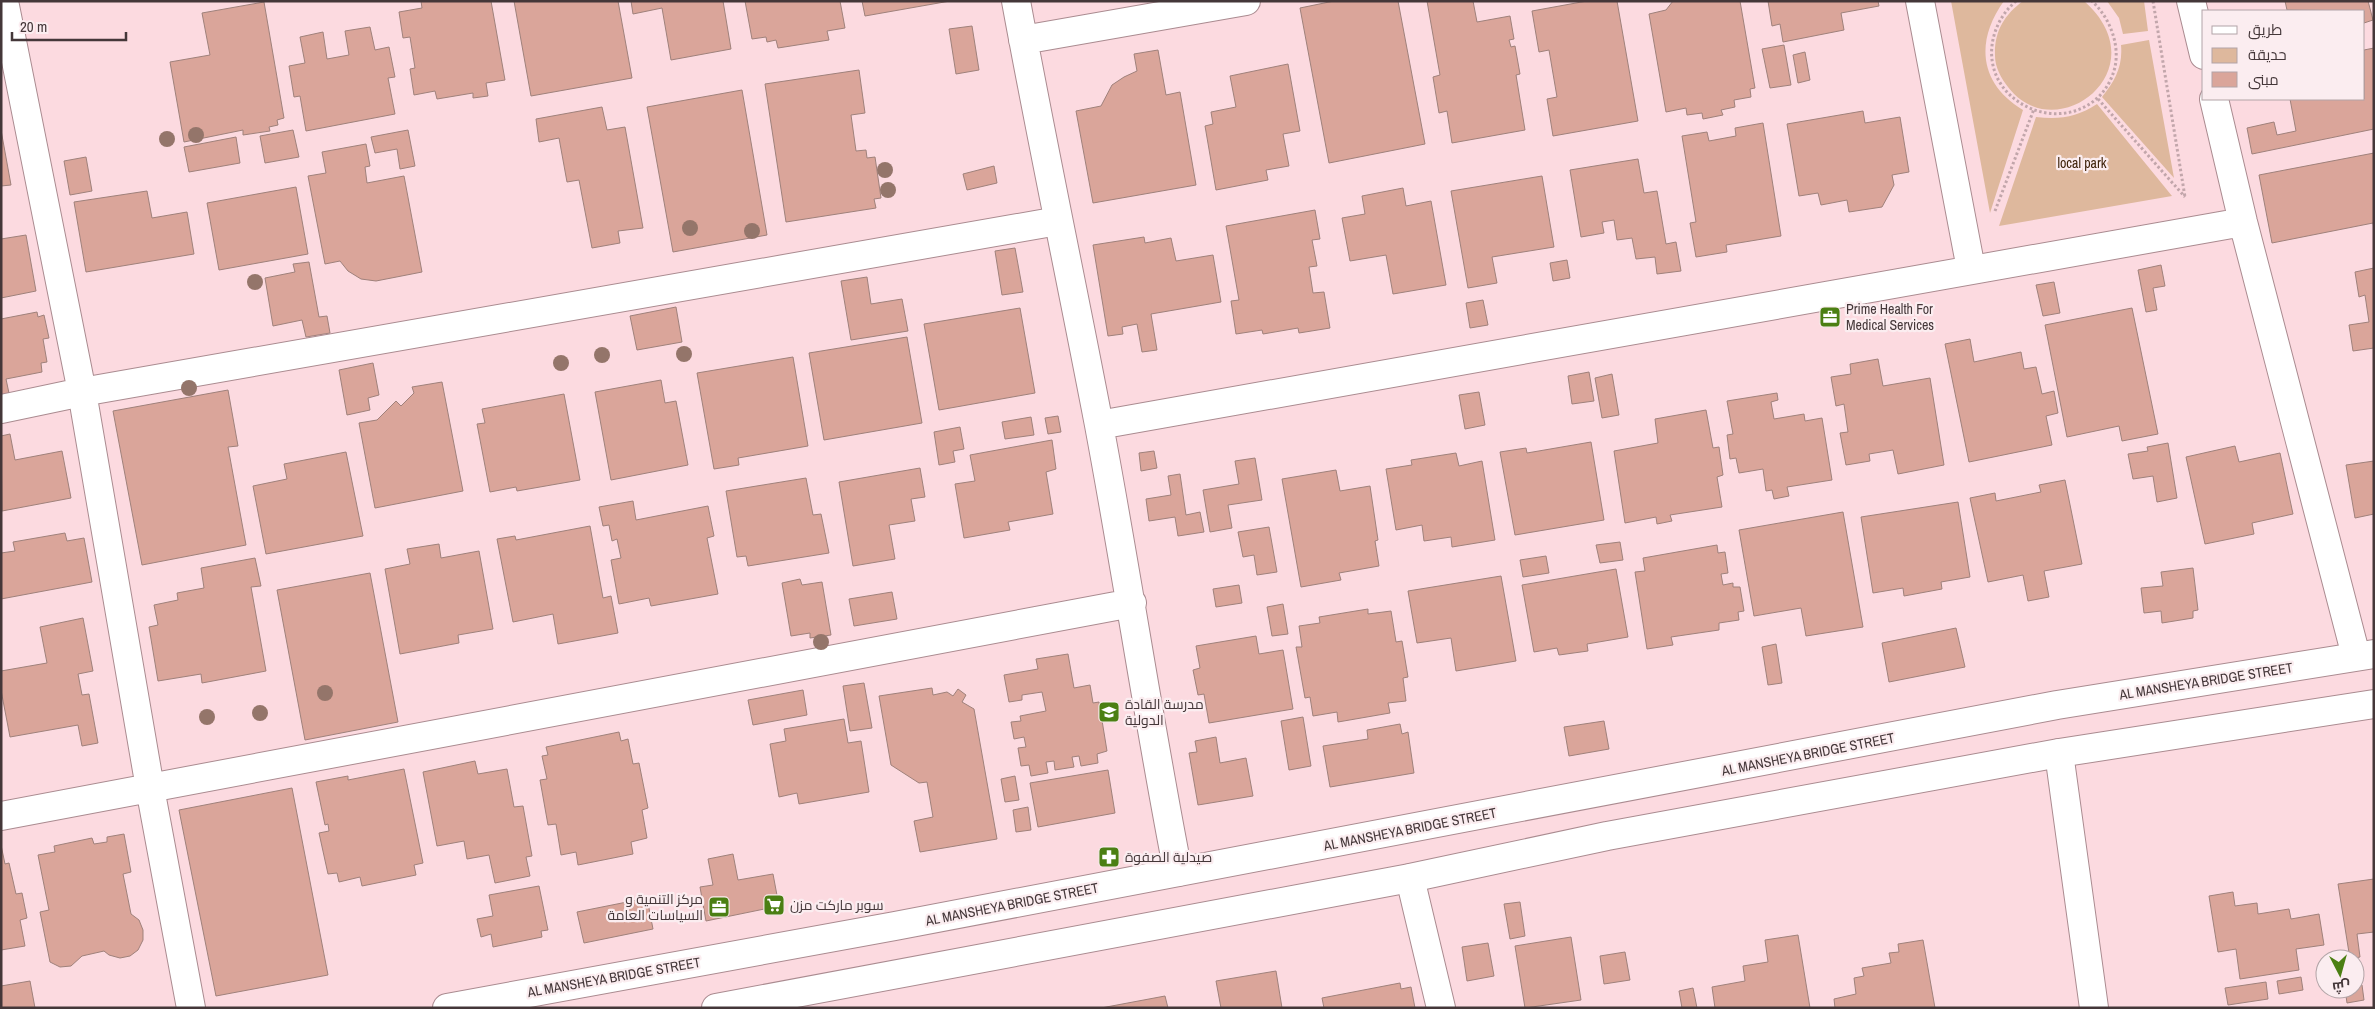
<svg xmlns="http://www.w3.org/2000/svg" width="2375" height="1009" font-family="'Archivo Narrow',Cairo,sans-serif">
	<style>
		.green { fill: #deb89d }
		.building { fill: #daa59a; stroke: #9f817b }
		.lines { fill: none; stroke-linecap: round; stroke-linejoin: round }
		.minor-casing { stroke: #aa8b90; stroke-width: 30 }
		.major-casing { stroke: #aa8b90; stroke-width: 30 }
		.path { stroke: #c2a6ab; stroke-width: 3; stroke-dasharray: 2.5 2.5; stroke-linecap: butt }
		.minor { stroke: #fff; stroke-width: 28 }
		.major { stroke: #fff; stroke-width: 28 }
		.tree { fill: #94756a }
		.labels { text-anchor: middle; stroke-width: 4.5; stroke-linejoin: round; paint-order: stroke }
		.park-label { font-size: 14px; fill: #3e2209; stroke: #fbedf0 }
		.poi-label { font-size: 14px; fill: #443739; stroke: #fbedf0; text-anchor: start }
		.street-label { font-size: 14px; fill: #443739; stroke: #fbedf0 }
	</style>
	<rect width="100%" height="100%" fill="#fcdae0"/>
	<path class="green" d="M1951,1H2004C1975,41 1979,84 2023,110L1990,213Z
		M2023,1H2084C2161,69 2056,150 2008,87C2001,78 1995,67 1995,56C1994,32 2004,15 2023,1Z
		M2107,1H2144L2148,31L2123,34L2119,18Z
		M2149,40L2174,178L2102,97C2115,81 2123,66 2121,45Z
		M2097,104L2172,196L1999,226L2036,117C2060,120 2077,117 2097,104Z"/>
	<path class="building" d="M421,1H491L505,80L486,83L488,96L473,98V93L437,99L435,91L414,95L410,69L415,68L410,37L403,38L399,12L422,8Z
		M514,1H618L632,78L531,96Z
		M631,1H723L731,49L671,60L662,8L633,14Z
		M745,1H840L845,28L827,31L829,40L778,48L776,40L767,42L766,37L752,39Z
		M862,1H950L865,16Z
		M1334,1H1398L1425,144L1329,163L1300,8Z
		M1427,1H1473L1477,22L1510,16L1514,39L1509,40L1511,47L1515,46L1520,74L1516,75L1525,130L1452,143L1447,111L1439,113L1433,77L1440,75Z
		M1587,1H1617L1638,121L1553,136L1547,99L1557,97L1549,50L1539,52L1532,11Z
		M1673,1H1740L1755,88L1750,89L1751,97L1734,100L1735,107L1721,110L1723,115L1703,119L1702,113L1687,115L1686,108L1666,112L1649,14L1666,10Z
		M1768,1H1878L1879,6L1841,13L1844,30L1783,42L1780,24L1772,26Z
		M2285,1H2368L2373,20L2364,23V11L2287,10Z
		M264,2L284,118L277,120L278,125L269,127L270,131L243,135V130L184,142L170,62L210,55L202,13Z
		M972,26L979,70L956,74L949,29Z
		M370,27L375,50L389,47L395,77L388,78L395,114L306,131L300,96L294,97L289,66L305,63L300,37L323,32L327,59L349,55L345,31Z
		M1784,45L1791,85L1770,88L1762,49Z
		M2374,48V129L2252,154L2247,128L2274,122L2277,135L2296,131L2290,99H2364V50Z
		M1158,50L1166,95L1180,92L1196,185L1093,203L1076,111L1101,106L1112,85L1124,77L1137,71L1134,54Z
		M1805,52L1810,80L1798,83L1793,55Z
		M1288,64L1300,131L1283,134L1289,166L1266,170L1268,180L1216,190L1205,126L1213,124L1211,112L1236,107L1230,76Z
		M859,70L865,113L851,115L856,151L866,150L867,158L875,157L881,198L874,199L876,208L786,222L765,84Z
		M742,90L767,235L673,252L647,107Z
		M602,107L607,130L625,127L643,228L618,231L620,243L592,248L579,180L567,182L559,138L539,142L536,119Z
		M1863,111L1865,123L1900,117L1909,172L1892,175L1894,185L1882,207L1849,212L1847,200L1821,205L1818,193L1799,196L1787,124Z
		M1763,123L1781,236L1726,245L1727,252L1696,257L1690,223L1696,222L1682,136L1707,132L1709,141L1736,136L1735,128Z
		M1,130L11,185L1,186Z
		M293,130L299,157L265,163L260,136Z
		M408,130L415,166L400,169L397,149L375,153L371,137Z
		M236,137L240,163L189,172L184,147Z
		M366,144L370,166L365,167L367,183L404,176L422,272L376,281L361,279L348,271L340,261L325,264L308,176L326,173L322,152Z
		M2374,153V229L2373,223L2272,243L2259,175Z
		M86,157L92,191L70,195L64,161Z
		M1638,159L1644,193L1657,191L1666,244L1676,242L1681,271L1657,274L1655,257L1636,259L1632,238L1617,240L1614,220L1602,222L1604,233L1581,237L1570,170Z
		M994,166L997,183L967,190L963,174Z
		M1542,176L1554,247L1492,257L1497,283L1468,288L1451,191Z
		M296,187L308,254L219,270L207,203Z
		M1403,188L1406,206L1431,201L1446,285L1393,294L1386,255L1350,261L1342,218L1365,214L1362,196Z
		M147,191L152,218L187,212L194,254L86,272L74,202Z
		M1315,210L1320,239L1312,240L1317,266L1309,267L1313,293L1324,292L1330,328L1299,333L1298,328L1263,334L1262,330L1236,334L1231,301L1239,300L1226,226Z
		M26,235L36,291L1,298V239Z
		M1144,237L1145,243L1171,238L1176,261L1213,255L1221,302L1151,314L1157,350L1142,352L1137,324L1122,327L1123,334L1108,336L1093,245Z
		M1015,248L1023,292L1002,295L995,251Z
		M1567,260L1570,278L1553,281L1550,263Z
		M309,262L319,317L327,316L330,333L306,337L302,320L273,326L265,278L295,272L293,264Z
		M2161,265L2165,286L2153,288L2157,310L2146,312L2138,270Z
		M2374,268V348L2353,351L2349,325L2369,322L2365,295L2359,297L2355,272Z
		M867,277L871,304L902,299L908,331L851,340L841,281Z
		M2054,282L2060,313L2043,316L2036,285Z
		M1483,300L1488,325L1470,328L1466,303Z
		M676,307L682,342L637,350L630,316Z
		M1020,308L1035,393L939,410L924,324Z
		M2132,308L2158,434L2122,441L2119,426L2067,437L2045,325Z
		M37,312L38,317L44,315L49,338L43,339L47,362L41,363L42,372L6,379L10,398L1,399V319Z
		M907,337L922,423L824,440L809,353Z
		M1970,339L1974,362L2021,352L2024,369L2036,367L2042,394L2054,391L2058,413L2046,416L2052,445L1969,462L1945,344Z
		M793,357L808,446L738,458L739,465L714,469L697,373Z
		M1878,359L1883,386L1930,378L1944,465L1898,474L1893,450L1869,454L1870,461L1846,465L1840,433L1848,432L1844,404L1836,406L1831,377L1851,374L1850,364Z
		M373,363L379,395L368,398L370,410L347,415L339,370Z
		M1589,372L1594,401L1572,404L1568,376Z
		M1612,374L1619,415L1602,418L1595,378Z
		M661,380L665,403L676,401L688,465L611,480L595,392Z
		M442,382L463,491L375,508L359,423L377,420L396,401L401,406L414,393L412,387Z
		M228,390L238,446L228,447L246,545L142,565L113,411Z
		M1479,392L1485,425L1465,429L1459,395Z
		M1777,393L1778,400L1771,402L1774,419L1804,414L1805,421L1822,418L1832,480L1787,487L1789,496L1774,499L1772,490L1766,491L1763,469L1739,473L1736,458L1730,459L1727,435L1733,434L1727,401Z
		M564,394L580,480L517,491L516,487L490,492L477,424L485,423L482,409Z
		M1706,410L1713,448L1719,447L1723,475L1717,477L1722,507L1670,515L1672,521L1657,524L1656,517L1625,523L1614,451L1658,443L1655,419Z
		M1058,416L1061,432L1048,434L1045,418Z
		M1031,417L1034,435L1005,439L1002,422Z
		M960,427L964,449L953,451L955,462L939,465L934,432Z
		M10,434L15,460L62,451L71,498L2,511L1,436Z
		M1052,440L1056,469L1046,472L1053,514L1008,522L1010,530L964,538L955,484L975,481L970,455Z
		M1591,442L1604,520L1515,535L1500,452L1526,448L1527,453Z
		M2168,443L2177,498L2157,502L2153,476L2133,479L2128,454L2148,451L2147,447Z
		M2235,446L2239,462L2280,453L2293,514L2252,523L2254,534L2205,544L2186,457Z
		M1154,451L1157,468L1141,471L1139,453Z
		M346,452L363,536L266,554L253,486L287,479L284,464Z
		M1456,453L1459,466L1482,461L1495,540L1452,547L1451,537L1424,541L1422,525L1396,530L1386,469L1412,465L1411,460Z
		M1255,458L1262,500L1228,505L1232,528L1210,532L1203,490L1239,484L1235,461Z
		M2374,461V514L2355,518L2346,465Z
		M920,468L925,497L911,499L915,521L889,525L895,559L853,566L839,482Z
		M1336,470L1340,491L1370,486L1378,540L1375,541L1379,566L1339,573L1341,580L1301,587L1282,479Z
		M1180,474L1186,515L1200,512L1204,532L1178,536L1175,517L1149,521L1146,499L1171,495L1168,476Z
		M806,478L813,515L821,514L829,553L748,566L746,556L737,557L726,491Z
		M2065,480L2082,564L2044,571L2049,597L2028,601L2023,575L1988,582L1970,498L1995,493L1996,501L2041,492L2039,485Z
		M633,501L636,520L708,506L714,536L707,538L718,594L651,606L649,598L619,604L611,560L621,558L617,539L612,541L609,525L603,526L599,507Z
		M1958,502L1970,577L1941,582L1942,589L1904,596L1903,588L1873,593L1861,517Z
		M1843,512L1863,627L1806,636L1801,608L1754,616L1739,530Z
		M590,526L603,598L611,596L618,633L558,644L553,614L513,622L497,539L515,536L516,540Z
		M1269,527L1277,572L1257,575L1254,555L1243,557L1238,532Z
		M65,533L67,541L84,538L92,582L1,599V553L15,551L13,542Z
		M1620,542L1623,560L1600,563L1596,545Z
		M439,544L441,558L479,551L493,629L458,635L459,643L400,654L385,569L410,564L407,549Z
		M1717,545L1718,553L1725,552L1728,573L1721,574L1723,585L1733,583V587H1740L1744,611L1738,612L1739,620L1719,623V630L1671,637L1673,645L1647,649L1635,572L1645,571L1643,558Z
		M1546,556L1549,573L1523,577L1520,560Z
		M255,558L261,586L251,587L266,671L202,683L201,674L158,681L149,627L158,625L154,605L178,600L177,593L204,588L201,568Z
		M2193,568L2198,610L2193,611V618L2162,623L2161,611L2144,613L2141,588L2163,586L2161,572Z
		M1616,569L1628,637L1587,644L1588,651L1559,655L1557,648L1534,652L1522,585Z
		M370,573L398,722L305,740L277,590Z
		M1501,576L1516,661L1456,671L1451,638L1417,643L1408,591Z
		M800,579L802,585L822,582L831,635L810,638V633L791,636L782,583Z
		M1239,585L1242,603L1216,607L1213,589Z
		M892,592L897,619L854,626L849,599Z
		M1283,604L1288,634L1272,636L1267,607Z
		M1368,609V614L1391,611L1396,642L1402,641L1408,677L1403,678L1406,701L1388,703L1390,713L1338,722L1337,712L1313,716L1310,697L1305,698L1296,647H1302L1299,626L1320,623L1319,617Z
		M83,618L93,671L78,674L82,695L89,694L98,743L82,746L78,725L10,737L1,690V671L47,663L40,627Z
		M1956,628L1965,667L1889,682L1882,643Z
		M1256,636L1259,654L1283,650L1293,709L1209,723L1204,694L1198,695L1193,670L1200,668L1196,646Z
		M1776,644L1782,683L1768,685L1762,647Z
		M1068,654L1074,688L1090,685L1093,703L1099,702L1107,751L1097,754L1098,763L1081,766L1079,756L1072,757L1074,767L1055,770L1054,761L1046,762L1048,773L1031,776L1029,765L1021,766L1018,748L1026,747L1024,737L1014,739L1011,722L1021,721L1020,716L1046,711L1042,692L1022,695V700L1009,702L1004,675L1038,669L1036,659Z
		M864,683L872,728L850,731L843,686Z
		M932,688L933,695L947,692L953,696L958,689L966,695L962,702L974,709L997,839L920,852L914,821L933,817L927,782L919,783L891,765L879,696Z
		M803,690L807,715L753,725L748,700Z
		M1303,717L1311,766L1289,770L1281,721Z
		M844,719L848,743L861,741L869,792L799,804L797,793L779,797L770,744L786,741L784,729Z
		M1604,721L1609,749L1569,756L1564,727Z
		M1400,724L1402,734L1408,732L1414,773L1330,787L1323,746L1368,739L1367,730Z
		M619,732L621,741L628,739L633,764L639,763L648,808L642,810L647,838L631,842L633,854L578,865L576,852L561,855L556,824L548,825L540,780L547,779L542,756L548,755L546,747Z
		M1216,737L1220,763L1246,758L1253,796L1198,805L1189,753L1197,752L1195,741Z
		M475,761L478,774L507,769L514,807L523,806L532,856L526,857L530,876L495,883L489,855L467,859L464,841L437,846L423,772Z
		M404,769L423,863L414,865L416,875L362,886L360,877L339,882L337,873L328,874L319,833L329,831L328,824L325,825L316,782L348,776V780Z
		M1108,770L1115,813L1038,827L1030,783Z
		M1015,776L1019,800L1005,802L1001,779Z
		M292,788L328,975L216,996L179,810Z
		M1028,807L1031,830L1016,832L1013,810Z
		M124,834L131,872L123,874L131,914L139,920L143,930V940L138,950L130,956L120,958L109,955L104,951L82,956L71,966L60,967L50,962L40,912L49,910L38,855L55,852L54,846L92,838L94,844L107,842V837Z
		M1,845L5,864L9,863L16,894L22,893L27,918L20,920L25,946L1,950Z
		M733,854L738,880L773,874L779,906L706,921L700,887L713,885L708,859Z
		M2374,879V932L2357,934L2360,957L2350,959L2338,884Z
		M539,886L548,930L541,931L542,937L493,947L491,934L481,937L477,919L493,916L489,895Z
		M2233,892L2235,906L2257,903L2258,914L2289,909L2291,919L2319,914L2324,945L2296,949L2299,970L2240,979L2236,949L2218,952L2209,896Z
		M647,898L653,929L584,943L577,912Z
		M1520,902L1525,936L1510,939L1504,904Z
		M1798,935L1810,1008H1715L1712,987L1745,981L1743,966L1768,962L1765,940Z
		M1571,937L1581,1000L1525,1008L1515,946Z
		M1923,940L1935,1008H1835L1834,999L1856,994L1854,978L1864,976L1862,968L1891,963L1889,953L1899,952L1898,944Z
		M1488,943L1494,976L1467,981L1462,947Z
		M1625,952L1630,980L1604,984L1600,956Z
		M1276,971L1282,1008H1221L1216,981Z
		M2301,977L2303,990L2279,994L2277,981Z
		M30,981L35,1008H1V986Z
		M2266,982L2268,999L2228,1005L2225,988Z
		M1400,983L1401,989L1411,987L1415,1008H1324L1322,998Z
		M2362,985L2364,1000L2347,1003L2345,989H2355V986Z
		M1693,988L1697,1008H1682L1679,991Z
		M1165,996L1168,1008H1101Z"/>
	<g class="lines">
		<g class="minor-casing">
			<path id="minor" d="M4,1L82,392L150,788L191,1008
				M1016,1C1042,143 1072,284 1099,425C1127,574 1149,724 1178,872
				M1920,1L1971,269
				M2191,1L2204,55
				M1023,40L1246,1
				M2214,99L2243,222L2356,656
				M1,409L82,392L1058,221
				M1099,425L2243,222
				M2059,753L2094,1008
				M1,816L1132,603
				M1410,878L1441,1008"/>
		</g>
		<g class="major-casing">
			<path id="major" d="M447,1008L895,926L2057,705L2374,654
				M716,1008L1410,878L1607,836L2059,753L2374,704"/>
		</g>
		<path class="path" d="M2016,1C1986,27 1981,74 2016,100C2052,127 2104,113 2115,67C2120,43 2109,17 2092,1
			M2153,1L2185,197
			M2098,99L2185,197
			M1995,211L2034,109"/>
		<use href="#minor" class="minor"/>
		<use href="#major" class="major"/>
	</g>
	<g class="tree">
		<circle cx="196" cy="135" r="8"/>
		<circle cx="167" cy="139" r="8"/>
		<circle cx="885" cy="170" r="8"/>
		<circle cx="888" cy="190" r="8"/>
		<circle cx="690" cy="228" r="8"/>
		<circle cx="752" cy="231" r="8"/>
		<circle cx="255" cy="282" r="8"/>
		<circle cx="684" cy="354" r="8"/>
		<circle cx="602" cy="355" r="8"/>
		<circle cx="561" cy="363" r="8"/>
		<circle cx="189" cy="388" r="8"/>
		<circle cx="821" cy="642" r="8"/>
		<circle cx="325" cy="693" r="8"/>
		<circle cx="260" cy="713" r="8"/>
		<circle cx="207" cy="717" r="8"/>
	</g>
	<defs>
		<g id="office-square" transform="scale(1.125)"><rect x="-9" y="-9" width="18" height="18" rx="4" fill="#4b7f13" stroke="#fbedf0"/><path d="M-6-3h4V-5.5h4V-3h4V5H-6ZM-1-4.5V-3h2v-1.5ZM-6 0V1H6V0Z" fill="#fff"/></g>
		<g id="school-square" transform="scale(1.125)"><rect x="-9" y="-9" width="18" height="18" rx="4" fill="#4b7f13" stroke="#fbedf0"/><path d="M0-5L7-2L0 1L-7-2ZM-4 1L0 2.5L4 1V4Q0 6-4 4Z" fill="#fff"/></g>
		<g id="pharmacy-square" transform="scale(1.125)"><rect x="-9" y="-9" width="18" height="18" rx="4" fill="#4b7f13" stroke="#fbedf0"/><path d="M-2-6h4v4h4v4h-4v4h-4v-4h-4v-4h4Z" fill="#fff"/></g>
		<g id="supermarket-square" transform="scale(1.125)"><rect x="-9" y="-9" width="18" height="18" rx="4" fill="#4b7f13" stroke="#fbedf0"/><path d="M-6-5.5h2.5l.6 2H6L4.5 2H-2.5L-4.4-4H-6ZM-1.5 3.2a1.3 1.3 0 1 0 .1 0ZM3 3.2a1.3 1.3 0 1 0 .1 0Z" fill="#fff"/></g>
	</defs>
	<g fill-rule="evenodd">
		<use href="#office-square" x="1830" y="317"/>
		<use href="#school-square" x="1109" y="712"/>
		<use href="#pharmacy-square" x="1109" y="857"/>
		<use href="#supermarket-square" x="774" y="905"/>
		<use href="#office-square" x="719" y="907"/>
	</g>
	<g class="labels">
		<g class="park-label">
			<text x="2082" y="168">local park</text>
		</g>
		<g class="poi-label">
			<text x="1846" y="314">Prime Health For<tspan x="1846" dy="16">Medical Services</tspan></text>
			<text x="1125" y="709">مدرسة القادة<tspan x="1125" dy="16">الدولية</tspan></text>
			<text x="1125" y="862">صيدلية الصفوة</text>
			<text x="703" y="904" text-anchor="end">مركز التنمية و<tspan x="703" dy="16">السياسات العامة</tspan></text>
			<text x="790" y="910">سوبر ماركت مزن</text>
		</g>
		<g class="street-label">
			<text transform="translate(2206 681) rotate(-9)" y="5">AL MANSHEYA BRIDGE STREET</text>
			<text transform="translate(1808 754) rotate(-11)" y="5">AL MANSHEYA BRIDGE STREET</text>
			<text transform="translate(1410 829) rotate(-11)" y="5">AL MANSHEYA BRIDGE STREET</text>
			<text transform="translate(1012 904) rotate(-11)" y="5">AL MANSHEYA BRIDGE STREET</text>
			<text transform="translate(614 977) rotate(-10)" y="5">AL MANSHEYA BRIDGE STREET</text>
		</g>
	</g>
	<rect width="2375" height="1009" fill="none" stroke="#443739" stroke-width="5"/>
	<rect x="2202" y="10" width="162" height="90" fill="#fbedf0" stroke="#b2a4a7"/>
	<rect x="2212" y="26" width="25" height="8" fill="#ffffff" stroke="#b2a4a7"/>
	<text x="2248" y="35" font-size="15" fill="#443739">طريق</text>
	<rect x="2212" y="48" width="25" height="15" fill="#deb89d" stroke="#b2a4a7"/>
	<text x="2248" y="60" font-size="15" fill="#443739">حديقة</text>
	<rect x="2212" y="72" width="25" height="15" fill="#daa59a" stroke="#b2a4a7"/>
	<text x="2248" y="85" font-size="15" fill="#443739">مبنى</text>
	<g transform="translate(2340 974) rotate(174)"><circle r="24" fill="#fbedf0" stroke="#b2a4a7"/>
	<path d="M0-4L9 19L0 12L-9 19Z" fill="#4b7f13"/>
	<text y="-8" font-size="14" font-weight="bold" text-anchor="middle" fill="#443739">ش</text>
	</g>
	<path d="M12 32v8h114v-8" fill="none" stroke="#443739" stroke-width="2.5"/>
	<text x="20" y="32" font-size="15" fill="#443739" stroke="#fbedf0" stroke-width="4" paint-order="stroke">20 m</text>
</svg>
